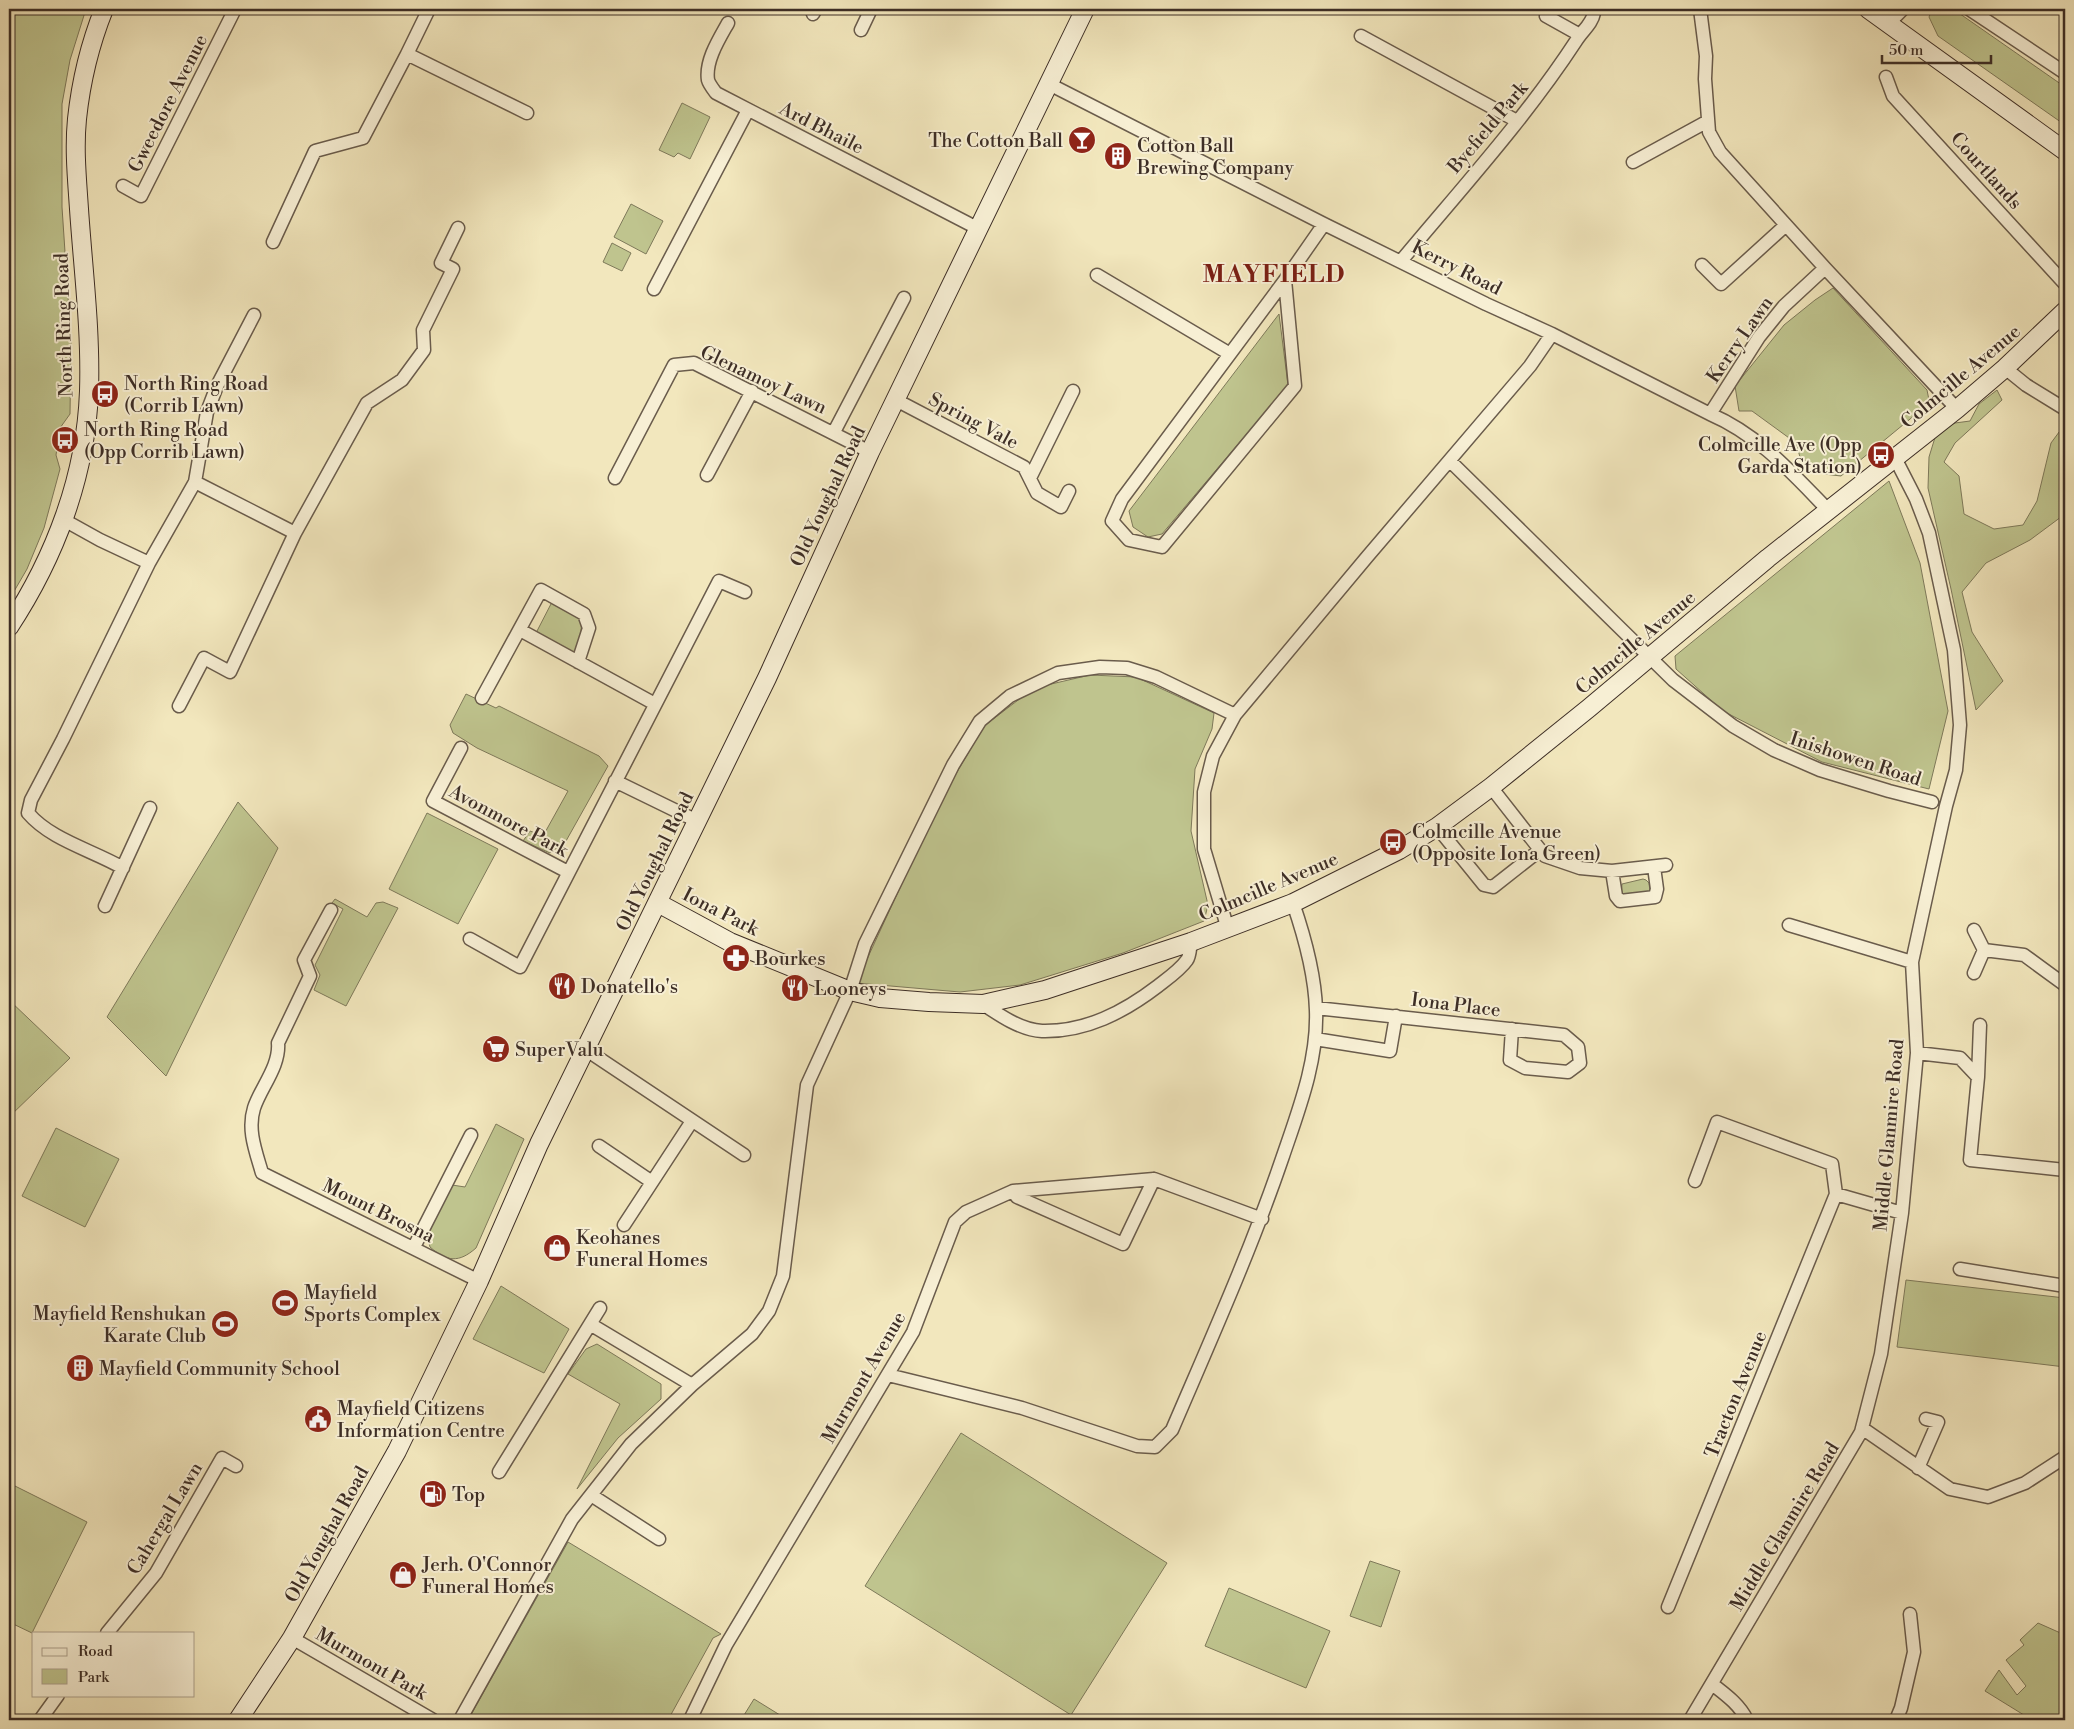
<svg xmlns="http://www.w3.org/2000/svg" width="2074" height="1729" font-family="'Libre Bodoni',serif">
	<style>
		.green { fill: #bfc48e; stroke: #7e795a }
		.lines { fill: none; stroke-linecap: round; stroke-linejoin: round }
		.street-casing { stroke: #6a5c4c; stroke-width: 15 }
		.secondary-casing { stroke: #3d2e26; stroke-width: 20 }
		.street { stroke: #f7efd4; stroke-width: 12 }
		.secondary { stroke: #f7efd4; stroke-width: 18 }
		.labels { text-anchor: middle; stroke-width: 4; stroke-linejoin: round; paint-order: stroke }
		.street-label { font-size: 19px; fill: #3d2e26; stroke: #f7efd4 }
		.poi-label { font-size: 19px; fill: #3d2e26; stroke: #f7efd4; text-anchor: start }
		.district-label { font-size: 24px; font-weight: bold; letter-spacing: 1px; fill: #7a1f14; stroke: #f7efd4 }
	</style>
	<rect width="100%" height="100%" fill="#f2e7bd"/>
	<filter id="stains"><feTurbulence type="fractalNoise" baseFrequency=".004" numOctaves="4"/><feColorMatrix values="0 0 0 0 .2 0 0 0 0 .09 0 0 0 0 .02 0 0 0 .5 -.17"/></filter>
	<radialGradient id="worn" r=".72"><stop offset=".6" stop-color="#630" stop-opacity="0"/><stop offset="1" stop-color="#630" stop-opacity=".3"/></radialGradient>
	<path class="green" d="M9,9H86L70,60L62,104V207L71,342L70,414L60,428L56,455L60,469L44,528L27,569L9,600Z
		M1932,9H1953L2065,87V125L1938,36L1929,17Z
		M682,103L710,117L690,159L678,153L674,157L659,150Z
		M631,204L663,221L646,254L614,237Z
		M612,243L631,253L622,271L603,262Z
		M1833,288L1927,390L1929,400L1921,410L1841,476L1824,474L1800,457L1796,443L1752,411H1739L1735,386L1784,325L1815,300Z
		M1279,314L1288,385L1162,534L1148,537L1133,527L1129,511Z
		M1997,390L2002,400L1955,443L1944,462L1959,476L1964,514L1994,529L2023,525L2037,501L2051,443L2065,424V514L2030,540L1986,563L1962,592L1972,632L2003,681L1976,710L1951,589L1928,488L1929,457L1937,431L1955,423L1970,421L1979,404Z
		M1889,481L1920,563L1948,711L1929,789L1822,762L1723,711L1676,669L1675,656Z
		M552,602C582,618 587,615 576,651L570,652L536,633Z
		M1090,675L1136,677L1214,713L1212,729L1195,769L1191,831L1208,905L1204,921L1123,953L1020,985L960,992L856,983L940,801L984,726L1034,688Z
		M466,694L496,708L499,706L599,756L608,766L566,841L550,853L523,841L530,831L543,836L568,791L477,748L453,733L450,725Z
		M238,802L278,848L166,1076L107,1017Z
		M427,813L498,849L458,924L389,889Z
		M1643,879L1646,880L1649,883L1650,892L1621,894L1622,884Z
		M335,899L367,917L376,903L383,902L398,908L346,1006L314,990L320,975L315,965L343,909L332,903Z
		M9,1000L70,1058L9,1117Z
		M496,1124L524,1139L476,1248C459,1263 447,1262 430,1247L427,1235L452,1185L465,1187Z
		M56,1128L119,1159L85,1227L22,1196Z
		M1906,1280L2065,1298V1367L1897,1347Z
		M501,1286L569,1329L544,1373L473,1339Z
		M597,1344L661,1384V1399L618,1438L577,1489L620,1404L568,1374L586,1349Z
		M961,1433L1167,1563L1071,1715L865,1586Z
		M9,1483L87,1522L32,1633L9,1622Z
		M568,1542L721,1634L713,1638L668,1720H468Z
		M1370,1561L1400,1571L1381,1627L1350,1616Z
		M1229,1588L1330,1631L1306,1688L1205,1646Z
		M2038,1623L2065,1635V1720H2032L1985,1691L1999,1670L2017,1695L2026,1686L2006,1660L2024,1645L2020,1640Z
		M754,1699L788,1720H741Z"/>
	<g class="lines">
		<g class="street-casing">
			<path id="street" d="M429,9L407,54L527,113
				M1700,9L1706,56L1705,79L1709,132L1720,152L1825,268L1957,409
				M1969,9L2065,73
				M813,14L816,9
				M1546,16L1580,35
				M728,23C719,39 705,61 708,80C709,84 713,89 716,93L979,229
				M1888,24L1903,9
				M861,30L871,9
				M1361,36L1517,121
				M1886,77L1893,96L2065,284
				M1049,84L1324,224L1486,304L1552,334L1710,414C1759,435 1792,473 1829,511
				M1633,162L1708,121
				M123,186L141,196L235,9
				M273,242L315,151L363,138L407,54
				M1401,261C1461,189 1525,119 1576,41C1582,31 1592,24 1594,13
				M1702,265L1721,284L1786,225
				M1097,275L1230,354
				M1285,280L1295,386L1162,547L1129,540L1112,521L1122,499L1285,280L1324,224
				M654,289L748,110
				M2005,368L2026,385L2065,409
				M896,400L1024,467L1037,493L1061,507L1069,491
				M1710,414L1759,337L1784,306L1825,268
				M834,432L904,298
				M1450,461L1673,680L1733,726L1774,750L1820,770L1889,791L1932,802
				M707,475L752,391
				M615,478L674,365L694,363L870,452
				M1030,478L1073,391
				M195,482L295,533
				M64,520L100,540L149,563
				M520,630L655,704
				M482,698L541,590L584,614L589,628L578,662
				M179,706L204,658L230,672L295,533L367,403L402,380L424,350L423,330L453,269L441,263L458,228
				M461,748L433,801L568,872
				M615,781L697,821
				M1491,787L1545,856L1580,868L1612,871L1666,865
				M1437,827L1484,885L1493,887L1540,850
				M123,868C92,850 51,840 28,813L31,800L63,739L149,563L195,482L207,412L217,386L254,315
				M1612,871L1616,896L1620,901L1655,897L1657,889L1654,867
				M105,906L150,808
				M331,910L304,960L310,976L278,1043C280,1066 261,1087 254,1108C247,1130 256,1152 262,1173L479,1281
				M1789,925L1912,962
				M1227,926L1204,849V792L1213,756L1235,715L1367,557L1530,366L1552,334
				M1974,930L1984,950
				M470,939L520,967L719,581L745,592
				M1974,973L1984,950L2024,955L2065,985
				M983,1004C999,1015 1021,1030 1042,1031C1086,1032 1124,1012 1158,986C1167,979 1180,970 1187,960C1190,956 1190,947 1191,942
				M1316,1008L1564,1035L1578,1047L1580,1063L1568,1072L1525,1068L1510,1060L1512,1029
				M1315,1039L1390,1051L1396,1016
				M585,1049L744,1155
				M1917,1053L1960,1058L1978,1077L1970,1160L2065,1170
				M1978,1077L1980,1025
				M599,1146L652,1182
				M1013,1191L1017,1197L1123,1244L1154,1179
				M1836,1194L1902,1213
				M624,1225L692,1121
				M414,1247L471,1135
				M1960,1269L2065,1286
				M590,1324L692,1385
				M888,1375L1022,1408L1137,1446L1155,1447L1172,1430C1211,1339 1251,1250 1283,1156C1299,1109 1318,1060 1316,1010C1315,975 1304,935 1293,903
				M1862,1428L1950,1489L1988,1497L2025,1483L2065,1457
				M1918,1468L1938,1422L1926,1419
				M499,1472L600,1308
				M591,1495L659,1539
				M1668,1607L1836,1194L1832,1164L1717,1122L1695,1181
				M107,1633L156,1573L222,1458L236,1466
				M292,1638L433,1720
				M1712,1684C1726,1695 1739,1704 1747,1720
				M40,1720L58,1695
				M460,1720L572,1519L631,1444L692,1385L752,1334L769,1311L783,1276L807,1085L850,991L865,944L953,765L980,721L1010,696L1058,673L1100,667L1127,668L1156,677L1235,715
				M690,1720L726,1645L913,1332L955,1222L966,1212L1013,1191L1154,1179L1262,1219
				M1690,1720L1861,1432L1881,1354L1902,1213L1917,1053L1912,962L1946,806L1956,770L1960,725L1954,650L1929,533L1916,499L1895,458
				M1896,1720L1901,1708L1914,1652L1910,1614"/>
		</g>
		<g class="secondary-casing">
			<path id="secondary" d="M1868,9L2065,151
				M9,627C55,557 86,476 89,391C91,330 83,269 79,209C77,179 74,149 77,119C81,81 90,44 104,9
				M658,903L730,942L850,991L880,998L929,1002L983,1004L1045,990L1191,942L1293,903L1399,850L1437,827L1491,787L1589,708L1768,558L1957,409L2005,368L2065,311
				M238,1720L292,1638L397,1451L479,1281L539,1144L767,678L870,452L1085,9"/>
		</g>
		<use href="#street" class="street"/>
		<use href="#secondary" class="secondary"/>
	</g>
	<defs>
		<g id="bar-disc" transform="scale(1.4375)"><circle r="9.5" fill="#8f2418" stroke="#f7efd4"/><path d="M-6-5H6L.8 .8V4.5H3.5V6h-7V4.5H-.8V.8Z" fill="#fff"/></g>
		<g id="building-disc" transform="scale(1.4375)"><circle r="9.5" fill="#8f2418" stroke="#f7efd4"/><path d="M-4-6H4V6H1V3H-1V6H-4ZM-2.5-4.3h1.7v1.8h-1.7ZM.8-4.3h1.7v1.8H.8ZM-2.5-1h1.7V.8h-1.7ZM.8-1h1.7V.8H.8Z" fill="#fff"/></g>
		<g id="bus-disc" transform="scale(1.4375)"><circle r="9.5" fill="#8f2418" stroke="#f7efd4"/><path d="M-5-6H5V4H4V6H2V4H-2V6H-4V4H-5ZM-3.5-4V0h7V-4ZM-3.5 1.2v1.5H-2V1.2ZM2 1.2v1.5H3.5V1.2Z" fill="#fff"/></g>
		<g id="pharmacy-disc" transform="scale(1.4375)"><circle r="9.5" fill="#8f2418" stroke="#f7efd4"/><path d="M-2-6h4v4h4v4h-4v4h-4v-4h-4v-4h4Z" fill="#fff"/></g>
		<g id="restaurant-disc" transform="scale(1.4375)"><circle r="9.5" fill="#8f2418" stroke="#f7efd4"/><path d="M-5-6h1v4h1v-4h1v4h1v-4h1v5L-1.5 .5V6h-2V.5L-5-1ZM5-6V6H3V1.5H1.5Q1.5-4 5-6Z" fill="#fff"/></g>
		<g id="supermarket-disc" transform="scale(1.4375)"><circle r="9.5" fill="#8f2418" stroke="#f7efd4"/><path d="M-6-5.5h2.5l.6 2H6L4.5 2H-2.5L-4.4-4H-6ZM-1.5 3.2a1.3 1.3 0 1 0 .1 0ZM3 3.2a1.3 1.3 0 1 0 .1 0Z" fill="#fff"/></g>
		<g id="shop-disc" transform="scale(1.4375)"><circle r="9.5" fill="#8f2418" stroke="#f7efd4"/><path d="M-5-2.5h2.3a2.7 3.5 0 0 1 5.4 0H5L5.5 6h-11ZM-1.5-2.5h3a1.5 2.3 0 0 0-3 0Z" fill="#fff"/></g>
		<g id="stadium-disc" transform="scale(1.4375)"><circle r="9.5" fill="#8f2418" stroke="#f7efd4"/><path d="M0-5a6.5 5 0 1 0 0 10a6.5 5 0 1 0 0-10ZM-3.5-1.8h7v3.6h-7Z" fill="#fff"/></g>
		<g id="civic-disc" transform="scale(1.4375)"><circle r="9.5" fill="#8f2418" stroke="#f7efd4"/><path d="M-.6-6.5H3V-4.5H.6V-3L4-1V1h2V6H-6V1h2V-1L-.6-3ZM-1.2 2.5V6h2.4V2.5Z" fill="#fff"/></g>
		<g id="fuel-disc" transform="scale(1.4375)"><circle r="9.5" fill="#8f2418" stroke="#f7efd4"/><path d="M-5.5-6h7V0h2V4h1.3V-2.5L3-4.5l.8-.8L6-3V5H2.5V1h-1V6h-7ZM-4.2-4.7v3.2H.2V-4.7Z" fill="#fff"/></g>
	</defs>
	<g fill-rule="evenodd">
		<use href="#bar-disc" x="1082" y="140"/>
		<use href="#building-disc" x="1118" y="156"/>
		<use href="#bus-disc" x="105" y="394"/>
		<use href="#bus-disc" x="65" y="440"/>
		<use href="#bus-disc" x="1881" y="455"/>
		<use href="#bus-disc" x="1393" y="842"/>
		<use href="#pharmacy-disc" x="736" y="958"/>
		<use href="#restaurant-disc" x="562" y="986"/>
		<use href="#restaurant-disc" x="795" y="988"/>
		<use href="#supermarket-disc" x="496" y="1049"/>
		<use href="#shop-disc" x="557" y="1248"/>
		<use href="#stadium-disc" x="285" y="1303"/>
		<use href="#stadium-disc" x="225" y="1324"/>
		<use href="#building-disc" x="80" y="1368"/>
		<use href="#civic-disc" x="318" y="1419"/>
		<use href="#fuel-disc" x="433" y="1494"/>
		<use href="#shop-disc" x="403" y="1575"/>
	</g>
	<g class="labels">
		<g class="street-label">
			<text transform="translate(167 103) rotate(-63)" y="7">Gweedore Avenue</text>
			<text transform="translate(822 127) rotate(27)" y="7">Ard Bhaile</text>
			<text transform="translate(1487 127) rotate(-50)" y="7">Byefield Park</text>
			<text transform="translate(1987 170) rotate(48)" y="7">Courtlands</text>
			<text transform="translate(1457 267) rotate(27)" y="7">Kerry Road</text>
			<text transform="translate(63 325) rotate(-92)" y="7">North Ring Road</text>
			<text transform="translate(1739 339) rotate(-55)" y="7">Kerry Lawn</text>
			<text transform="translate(1960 376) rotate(-40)" y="7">Colmcille Avenue</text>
			<text transform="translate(764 379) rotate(25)" y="7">Glenamoy Lawn</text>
			<text transform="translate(974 420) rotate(28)" y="7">Spring Vale</text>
			<text transform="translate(827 496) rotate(-65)" y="7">Old Youghal Road</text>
			<text transform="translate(1635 642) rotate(-40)" y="7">Colmcille Avenue</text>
			<text transform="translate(1856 758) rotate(18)" y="7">Inishowen Road</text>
			<text transform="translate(509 820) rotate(28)" y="7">Avonmore Park</text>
			<text transform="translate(654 861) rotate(-64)" y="7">Old Youghal Road</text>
			<text transform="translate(1268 886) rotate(-23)" y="7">Colmcille Avenue</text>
			<text transform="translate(721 911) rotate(27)" y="7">Iona Park</text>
			<text transform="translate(1456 1004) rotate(7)" y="7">Iona Place</text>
			<text transform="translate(1888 1135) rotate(-85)" y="7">Middle Glanmire Road</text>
			<text transform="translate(379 1210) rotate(26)" y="7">Mount Brosna</text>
			<text transform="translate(863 1377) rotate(-60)" y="7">Murmont Avenue</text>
			<text transform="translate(1735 1394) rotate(-68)" y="7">Tracton Avenue</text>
			<text transform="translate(164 1518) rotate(-59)" y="7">Cahergal Lawn</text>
			<text transform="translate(1784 1526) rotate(-59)" y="7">Middle Glanmire Road</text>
			<text transform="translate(326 1534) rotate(-61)" y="7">Old Youghal Road</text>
			<text transform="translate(372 1663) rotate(30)" y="7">Murmont Park</text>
		</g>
		<g class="poi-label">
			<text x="1063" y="147" text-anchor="end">The Cotton Ball</text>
			<text x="1137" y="152">Cotton Ball<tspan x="1137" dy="22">Brewing Company</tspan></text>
			<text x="124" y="390">North Ring Road<tspan x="124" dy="22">(Corrib Lawn)</tspan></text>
			<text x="84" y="436">North Ring Road<tspan x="84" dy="22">(Opp Corrib Lawn)</tspan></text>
			<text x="1862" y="451" text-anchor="end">Colmcille Ave (Opp<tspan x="1862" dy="22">Garda Station)</tspan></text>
			<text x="1412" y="838">Colmcille Avenue<tspan x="1412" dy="22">(Opposite Iona Green)</tspan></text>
			<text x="755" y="965">Bourkes</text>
			<text x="581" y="993">Donatello's</text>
			<text x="814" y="995">Looneys</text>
			<text x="515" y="1056">SuperValu</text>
			<text x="576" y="1244">Keohanes<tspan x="576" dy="22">Funeral Homes</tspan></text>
			<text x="304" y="1299">Mayfield<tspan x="304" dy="22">Sports Complex</tspan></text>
			<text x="206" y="1320" text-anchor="end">Mayfield Renshukan<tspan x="206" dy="22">Karate Club</tspan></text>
			<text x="99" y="1375">Mayfield Community School</text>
			<text x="337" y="1415">Mayfield Citizens<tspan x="337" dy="22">Information Centre</tspan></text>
			<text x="452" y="1501">Top</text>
			<text x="422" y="1571">Jerh. O'Connor<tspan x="422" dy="22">Funeral Homes</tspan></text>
		</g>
		<g class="district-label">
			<text x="1274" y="282">MAYFIELD</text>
		</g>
	</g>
	<rect width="2074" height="1729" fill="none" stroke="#f2e7bd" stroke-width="30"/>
	<rect x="10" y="10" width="2054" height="1709" fill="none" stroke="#3d2e26" stroke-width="2.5"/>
	<rect x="15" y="15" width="2044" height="1699" fill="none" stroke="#3d2e26"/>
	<rect x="32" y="1632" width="162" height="65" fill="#f7efd4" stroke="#ada28e"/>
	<rect x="42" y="1648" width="25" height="8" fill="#f7efd4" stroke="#ada28e"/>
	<text x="78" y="1656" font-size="15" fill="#3d2e26">Road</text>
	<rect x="42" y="1669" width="25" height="15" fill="#bfc48e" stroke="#ada28e"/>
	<text x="78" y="1682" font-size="15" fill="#3d2e26">Park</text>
	<path d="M1882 55v8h109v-8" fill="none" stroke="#3d2e26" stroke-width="2.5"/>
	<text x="1889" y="55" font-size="15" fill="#3d2e26" stroke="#f7efd4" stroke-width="4" paint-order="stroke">50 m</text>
	<rect width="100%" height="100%" filter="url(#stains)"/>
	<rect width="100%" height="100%" fill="url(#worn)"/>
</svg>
